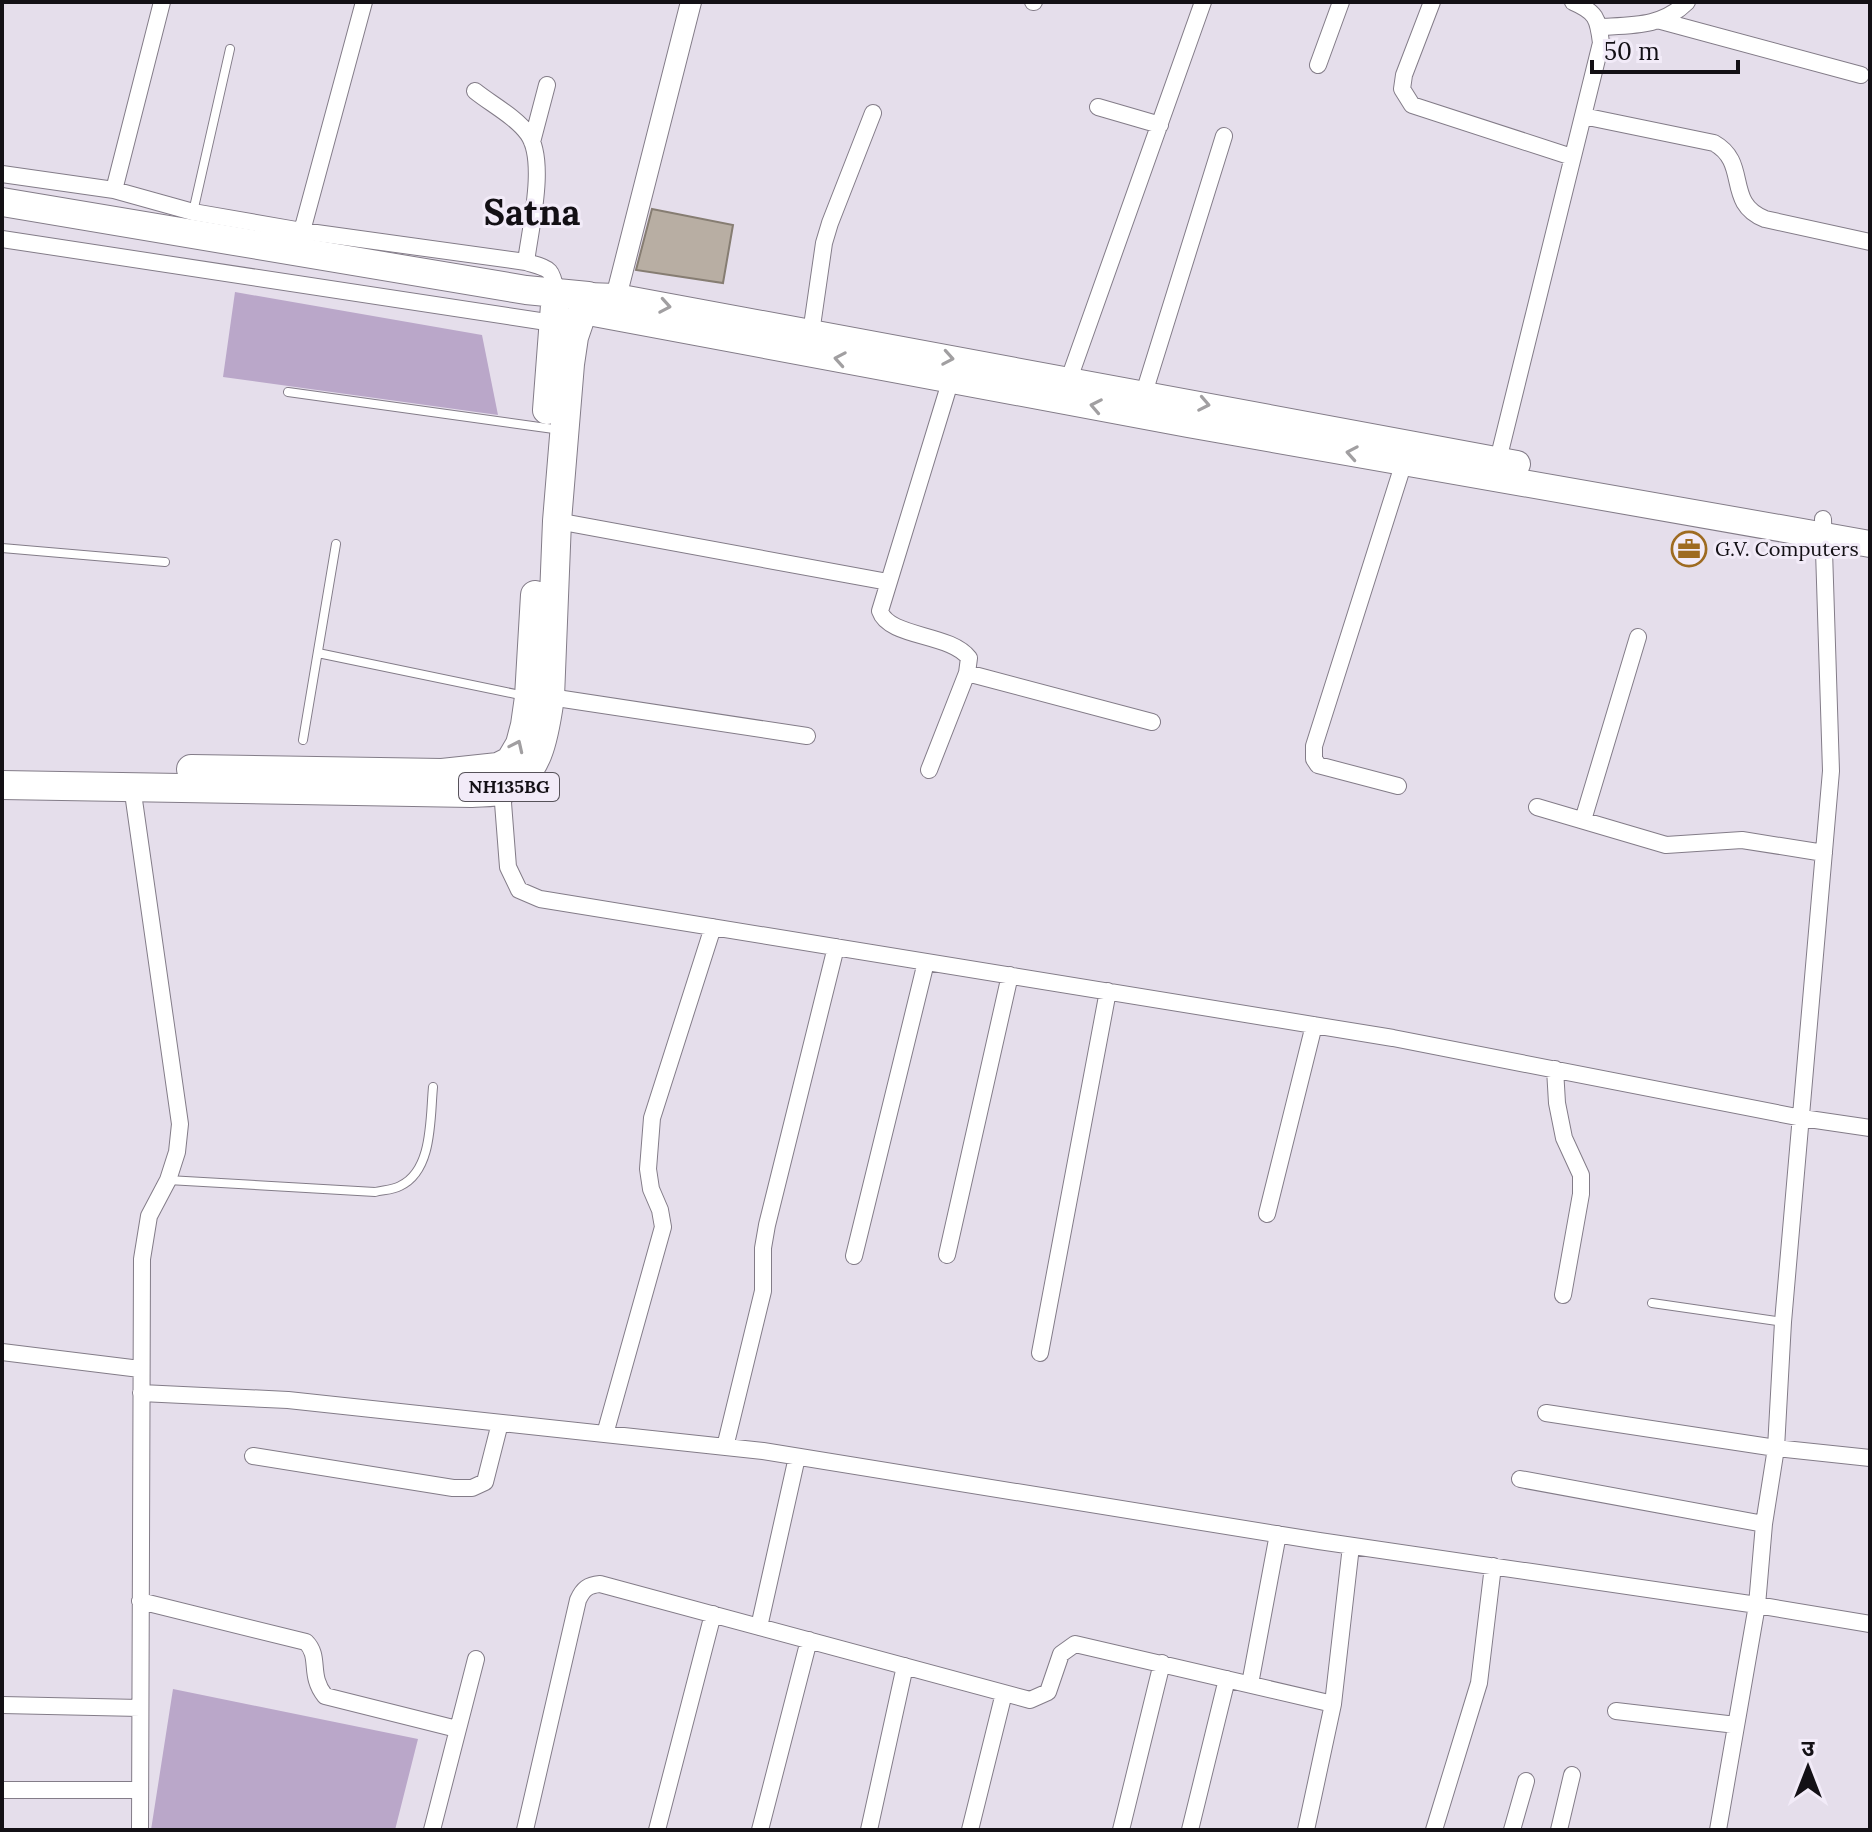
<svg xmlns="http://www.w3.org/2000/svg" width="1872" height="1832" font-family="Lora,'Noto Sans Devanagari',serif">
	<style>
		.green { fill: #baa7c9 }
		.building { fill: #b8aea3; stroke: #867d72; stroke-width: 2 }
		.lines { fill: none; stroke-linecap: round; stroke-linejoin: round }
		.service-casing { stroke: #837c88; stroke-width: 10 }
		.minor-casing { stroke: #837c88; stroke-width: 18 }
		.tertiary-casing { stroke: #837c88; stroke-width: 22 }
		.primary-casing { stroke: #837c88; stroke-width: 28 }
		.trunk-casing { stroke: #837c88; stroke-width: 30 }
		.service { stroke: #fff; stroke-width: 8 }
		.minor { stroke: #fff; stroke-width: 16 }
		.tertiary { stroke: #fff; stroke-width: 20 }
		.primary { stroke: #fff; stroke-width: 26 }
		.trunk { stroke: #fff; stroke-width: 28 }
		.oneway { stroke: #a19fa1 }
		.labels { text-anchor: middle; stroke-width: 6; stroke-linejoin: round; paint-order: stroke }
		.shield { fill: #f2ebf8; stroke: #565259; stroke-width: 2 }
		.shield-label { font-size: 18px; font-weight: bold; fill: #131015 }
		.poi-label { font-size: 20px; fill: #131015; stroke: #f2ebf8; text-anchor: start }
		.town-label { font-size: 36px; font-weight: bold; fill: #131015; stroke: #f2ebf8 }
	</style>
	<rect width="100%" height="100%" fill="#e5deeb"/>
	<path class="green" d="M235,292L482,335L498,415L223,377Z
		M173,1689L418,1739L395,1830H151Z"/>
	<path class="building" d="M652,209L733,225L723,283L636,270Z"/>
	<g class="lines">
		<g class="service-casing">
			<path id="service" d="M193,212L230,49
				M288,392L561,430
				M2,548L165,562
				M318,653L525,696
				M303,740L336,544
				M168,1180L375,1192C383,1190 393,1190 400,1186C433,1171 430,1118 433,1087
				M1652,1303L1783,1322"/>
		</g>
		<g class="minor-casing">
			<path id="minor" d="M1033,2H1034
				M1432,2L1404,75L1402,89L1412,105L1572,157
				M1661,21L1861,75
				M1599,27C1633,25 1662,27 1687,2
				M1318,65L1341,2
				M475,91C491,104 516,117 528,134C547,161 530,229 526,262
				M1098,107L1160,125
				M1583,116L1714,143C1750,163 1724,203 1765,219L1870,242
				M532,142L547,85
				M2,174L114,190L193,212L302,231L526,262C549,269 552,267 556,292
				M114,190L162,2
				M302,231L364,2
				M2,239L553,323
				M811,333L824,243L830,223L873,113
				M1069,379L1203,2
				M1144,393L1224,136
				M1498,460L1601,43C1598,18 1596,12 1573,2
				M557,521L888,582
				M967,673L1152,722
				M550,697L807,736
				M929,770L967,673L969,658C950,633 889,638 880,611L951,379
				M132,786L180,1124L177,1152L168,1180L149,1216L142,1259L140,1830
				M1398,786L1318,765L1314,759V746L1404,462
				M502,790L508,867L519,890L540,899L1393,1038L1802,1118L1870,1128
				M1537,807L1666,845L1742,840L1824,853
				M1583,820L1638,637
				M1555,1069L1557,1103L1564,1138L1581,1175V1194L1563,1295
				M1267,1214L1314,1025
				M947,1255L1010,975
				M854,1256L926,962
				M2,1352L140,1369
				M1040,1353L1108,991
				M141,1393L288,1400L763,1451L1319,1541L1757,1605L1870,1624
				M1546,1413L1776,1448L1870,1458
				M605,1434L663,1227L660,1210L651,1189L648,1169L652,1118L713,927
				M725,1447L763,1291V1248L767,1225L836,947
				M253,1456L453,1488H472L485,1482L500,1423
				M1520,1479L1764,1524
				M140,1601L306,1642C321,1657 308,1675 325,1696L457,1729
				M759,1627L797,1457
				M1250,1684L1278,1534
				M2,1705L140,1708
				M1616,1711L1736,1725
				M2,1790H140
				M432,1830L476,1659
				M525,1830L578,1600C583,1589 588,1585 600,1584L1030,1700L1048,1692L1061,1654L1075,1644L1333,1704
				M657,1830L713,1614
				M760,1830L809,1640
				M869,1830L905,1666
				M970,1830L1004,1693
				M1121,1830L1162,1663
				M1190,1830L1227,1679
				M1306,1830L1333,1704L1351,1546
				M1434,1830L1479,1683L1493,1566
				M1512,1830L1526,1781
				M1559,1830L1572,1775
				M1718,1830L1757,1605L1764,1524L1776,1448L1783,1322L1831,771L1823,519"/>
		</g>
		<g class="tertiary-casing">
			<path id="tertiary" d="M616,297L691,2"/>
		</g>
		<g class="primary-casing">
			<path id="primary" d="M588,296L616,297L1517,464
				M583,311L1188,424L1870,544"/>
		</g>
		<g class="trunk-casing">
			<path id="trunk" d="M2,202L526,290L588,296L574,337L570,364L557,521L550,697C545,731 540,777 503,790C494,793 481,792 471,793L2,785
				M547,410L556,292
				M191,769L442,773L498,767L510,761L520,744L525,725L529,697L535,595"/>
		</g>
		<use href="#service" class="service"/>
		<use href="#minor" class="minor"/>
		<use href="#tertiary" class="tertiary"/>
		<use href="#primary" class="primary"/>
		<use href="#trunk" class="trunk"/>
	</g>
	<defs><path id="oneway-chevron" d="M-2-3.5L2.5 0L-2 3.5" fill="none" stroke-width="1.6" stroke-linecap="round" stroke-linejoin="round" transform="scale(2)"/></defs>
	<g class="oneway">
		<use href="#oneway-chevron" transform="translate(665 306) rotate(10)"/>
		<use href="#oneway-chevron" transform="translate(948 358) rotate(10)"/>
		<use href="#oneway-chevron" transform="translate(840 359) rotate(-170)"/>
		<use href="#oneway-chevron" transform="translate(1204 404) rotate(11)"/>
		<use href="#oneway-chevron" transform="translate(1096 406) rotate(-169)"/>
		<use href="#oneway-chevron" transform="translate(1352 453) rotate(-170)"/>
		<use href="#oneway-chevron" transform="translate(517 746) rotate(-65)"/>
	</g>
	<defs>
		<g id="office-ring" transform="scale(1.8)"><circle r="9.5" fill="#f2ebf8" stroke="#9e6b21" stroke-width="1.5"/><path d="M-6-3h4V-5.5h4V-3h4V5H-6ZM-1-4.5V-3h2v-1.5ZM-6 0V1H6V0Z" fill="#9e6b21"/></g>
	</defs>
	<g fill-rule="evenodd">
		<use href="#office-ring" x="1689" y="549"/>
	</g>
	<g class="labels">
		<rect class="shield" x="459" y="773" width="100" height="28" rx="6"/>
		<g class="shield-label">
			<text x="509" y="793">NH135BG</text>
		</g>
		<g class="poi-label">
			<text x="1715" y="556">G.V. Computers</text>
		</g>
		<g class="town-label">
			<text x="532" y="225">Satna</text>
		</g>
	</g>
	<rect width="1872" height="1832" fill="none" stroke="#131015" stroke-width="8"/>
	<g transform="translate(1808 1768)" stroke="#f2ebf8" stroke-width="6" paint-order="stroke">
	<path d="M0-6L14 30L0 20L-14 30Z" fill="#131015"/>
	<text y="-12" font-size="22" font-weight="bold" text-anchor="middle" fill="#131015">उ</text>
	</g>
	<path d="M1592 60v12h146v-12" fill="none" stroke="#131015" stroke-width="4"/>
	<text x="1604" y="60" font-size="24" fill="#131015" stroke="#f2ebf8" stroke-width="6" paint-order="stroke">50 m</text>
</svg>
